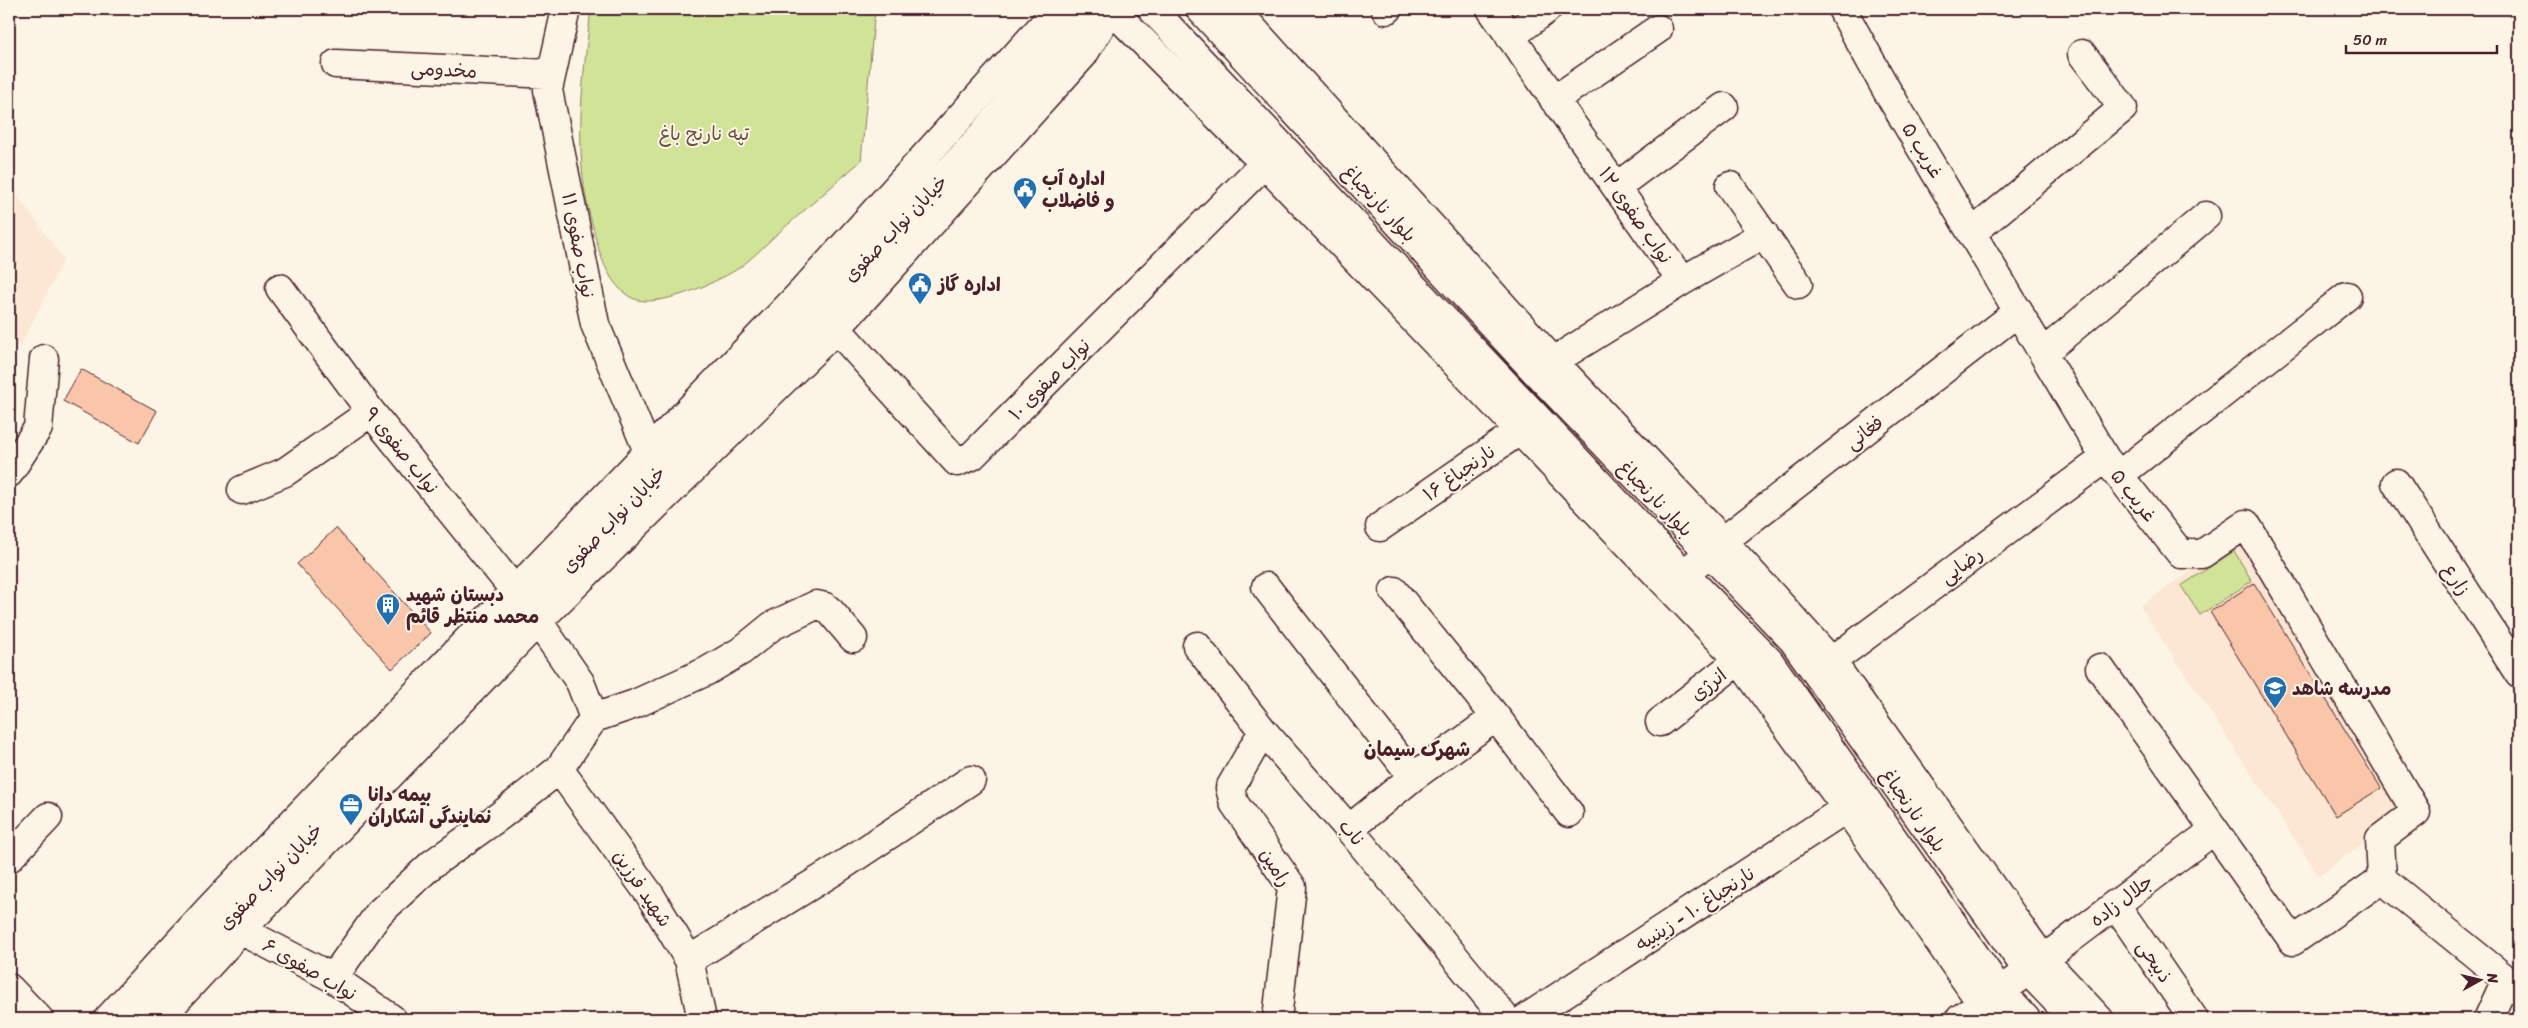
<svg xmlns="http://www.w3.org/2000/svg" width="2528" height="1028" font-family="Sriracha,'Playpen Sans Arabic',sans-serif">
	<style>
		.built { fill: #fbe7d3 }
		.green { fill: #d0e397; stroke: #8d8161 }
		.building { fill: #f9c6a9; stroke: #4a1f2b }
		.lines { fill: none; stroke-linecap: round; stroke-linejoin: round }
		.minor-casing { stroke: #4a1f2b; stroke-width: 31 }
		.major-casing { stroke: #4a1f2b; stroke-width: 31 }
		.minor { stroke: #fcf5e5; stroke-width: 28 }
		.major { stroke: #fcf5e5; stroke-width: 28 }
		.labels { text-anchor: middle; stroke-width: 4; stroke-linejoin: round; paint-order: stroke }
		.street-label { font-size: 19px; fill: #4a1f2b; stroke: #fcf5e5 }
		.park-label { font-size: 19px; fill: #6c5046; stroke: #fcf5e5 }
		.poi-label { font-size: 19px; font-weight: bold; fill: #4a1f2b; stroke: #fcf5e5; text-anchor: start }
		.neighbourhood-label { font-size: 20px; font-weight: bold; fill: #4a1f2b; stroke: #fcf5e5 }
	</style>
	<rect width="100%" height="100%" fill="#fcf5e5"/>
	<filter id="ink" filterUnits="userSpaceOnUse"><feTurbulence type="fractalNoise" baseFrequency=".02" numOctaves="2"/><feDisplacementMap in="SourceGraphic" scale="10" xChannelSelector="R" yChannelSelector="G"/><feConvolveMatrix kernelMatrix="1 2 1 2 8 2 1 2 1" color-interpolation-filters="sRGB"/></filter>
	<g filter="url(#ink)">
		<path class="built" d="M9,184L64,259L20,347L9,332Z
			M2238,538L2405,812L2319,876L2140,606Z"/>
		<path class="green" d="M591,9H875L861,161C833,186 804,210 776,235C763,247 750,261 736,270C715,283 655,310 632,298C609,286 599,254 594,231C590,216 586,201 584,186C576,127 584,68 591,9Z
			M2234,551L2252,581L2200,615L2181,586Z"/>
		<path class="building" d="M81,369L157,411L139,443L63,401Z
			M336,528L431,633L392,669L297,564Z
			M2254,583L2381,788L2336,816L2210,612Z"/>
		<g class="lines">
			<g class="minor-casing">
				<path id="minor" d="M566,9L548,90L595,324L655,468
					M1235,9L1552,360L1723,541L1832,662L2043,959L2099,1019
					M1491,9L1682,281L1539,370
					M1842,9L1886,89L2105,458L2181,554H2202L2246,524L2416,812L2380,839L2382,879
					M1386,10L1388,9
					M1510,37L1547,9
					M336,64L551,74
					M1554,100L1658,29
					M1730,186L1798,284
					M1616,187L1724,107
					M1973,232L2123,108L2082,54
					M1682,281L1764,234
					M280,288L371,412L528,607L580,682L594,718
					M824,315L957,462L972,456L1278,150
					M2043,353L2206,216
					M9,473L38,428L44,359
					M2119,475L2347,296
					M2396,483L2519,674
					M242,490L285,472L371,412
					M1380,527L1535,420
					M1684,574L1723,541L2019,311
					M1266,587L1413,777
					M1394,591L1496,717L1569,813
					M1197,646L1263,731L1349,829L1506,1019
					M2100,668L2293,941L2382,879
					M1817,672L2105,458
					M1660,722L1753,649
					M1263,731L1230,788L1234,803L1292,887L1277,1019
					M559,769L650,895L689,960L702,1019
					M1349,829L1413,777L1496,717
					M9,858L48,817
					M2382,879L2519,990
					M2115,904L2194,1019
					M227,923L333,978L392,1019
					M689,960L834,871L971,780
					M333,978L379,913L432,864L501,815L559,769L594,718L635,704L707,671L741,651L772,626L816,605L825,607L831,612L853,638
					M9,988L39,1019
					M108,1019L210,908L804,290L1047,21L1052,9
					M159,1019L241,930L538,621L836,329L1083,55L1111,9L1264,163L1739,660L1847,809L1982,1004L1997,1019
					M1525,1019L1862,798
					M1960,1019L2028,971L2214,830
					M2488,1019L2506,980"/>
			</g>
			<g class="major-casing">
				<path id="major" d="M1152,9L1684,574L1769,661L2000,991L2026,1019
					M1200,9L1536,372L1793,640L2028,971L2074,1019
					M133,1019L657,472L818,309L968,151L1065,40L1080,9"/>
			</g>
			<use href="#minor" class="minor"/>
			<use href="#major" class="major"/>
		</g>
	</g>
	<defs>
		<g id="civic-pin" transform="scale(1.25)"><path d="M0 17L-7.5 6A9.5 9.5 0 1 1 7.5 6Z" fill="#1f6fb2" stroke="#fcf5e5"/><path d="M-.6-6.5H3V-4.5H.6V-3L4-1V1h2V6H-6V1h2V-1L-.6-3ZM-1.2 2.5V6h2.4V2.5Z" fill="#fff"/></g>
		<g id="building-pin" transform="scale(1.25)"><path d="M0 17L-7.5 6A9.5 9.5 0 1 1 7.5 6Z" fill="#1f6fb2" stroke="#fcf5e5"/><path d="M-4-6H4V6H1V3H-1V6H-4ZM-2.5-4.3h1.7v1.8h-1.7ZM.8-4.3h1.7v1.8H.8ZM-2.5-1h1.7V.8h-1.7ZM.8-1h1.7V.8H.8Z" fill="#fff"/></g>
		<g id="school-pin" transform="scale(1.25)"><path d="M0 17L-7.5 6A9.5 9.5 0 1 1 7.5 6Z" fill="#1f6fb2" stroke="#fcf5e5"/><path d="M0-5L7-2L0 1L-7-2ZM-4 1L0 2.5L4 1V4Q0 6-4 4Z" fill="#fff"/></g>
		<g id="office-pin" transform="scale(1.25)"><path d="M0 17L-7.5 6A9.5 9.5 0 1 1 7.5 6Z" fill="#1f6fb2" stroke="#fcf5e5"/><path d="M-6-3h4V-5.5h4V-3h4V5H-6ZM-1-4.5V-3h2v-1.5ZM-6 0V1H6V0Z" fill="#fff"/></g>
	</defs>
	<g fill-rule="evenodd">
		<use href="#civic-pin" x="1025" y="189"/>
		<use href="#civic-pin" x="920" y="284"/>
		<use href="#building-pin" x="388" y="605"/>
		<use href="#school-pin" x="2275" y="688"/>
		<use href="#office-pin" x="351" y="805"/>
	</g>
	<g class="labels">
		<g class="street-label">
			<text transform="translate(444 69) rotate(3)" y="7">مخدومی</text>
			<text transform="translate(1923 150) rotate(59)" y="7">غریب ۵</text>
			<text transform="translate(1380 203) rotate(47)" y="7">بلوار نارنجباغ</text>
			<text transform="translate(1636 215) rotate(55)" y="7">نواب صفوی ۱۲</text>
			<text transform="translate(895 228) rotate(-46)" y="7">خیابان نواب صفوی</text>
			<text transform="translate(579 245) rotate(79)" y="7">نواب صفوی ۱۱</text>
			<text transform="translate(1049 379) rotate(-45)" y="7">نواب صفوی ۱۰</text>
			<text transform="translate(1864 432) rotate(-38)" y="7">فغانی</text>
			<text transform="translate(402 450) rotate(51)" y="7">نواب صفوی ۹</text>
			<text transform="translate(1459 472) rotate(-35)" y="7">نارنجباغ ۱۶</text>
			<text transform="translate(2134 495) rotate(52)" y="7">غریب ۵</text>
			<text transform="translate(1656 498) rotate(46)" y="7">بلوار نارنجباغ</text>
			<text transform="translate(613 519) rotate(-46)" y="7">خیابان نواب صفوی</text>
			<text transform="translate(1961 565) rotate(-37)" y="7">رضایی</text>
			<text transform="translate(2457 579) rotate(57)" y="7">زارع</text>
			<text transform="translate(1708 684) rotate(-38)" y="7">انرژی</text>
			<text transform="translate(1914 810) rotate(55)" y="7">بلوار نارنجباغ</text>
			<text transform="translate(1352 832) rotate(50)" y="7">ناب</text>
			<text transform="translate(1276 867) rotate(58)" y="7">رامین</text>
			<text transform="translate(270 876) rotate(-46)" y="7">خیابان نواب صفوی</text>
			<text transform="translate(643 888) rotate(56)" y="7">شهید فرزین</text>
			<text transform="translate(2121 900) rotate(-37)" y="7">جلال زاده</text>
			<text transform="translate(1695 908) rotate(-33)" y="7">نارنجباغ ۱۰ - زینبیه</text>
			<text transform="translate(2155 961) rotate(56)" y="7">ذبیحی</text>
			<text transform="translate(310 969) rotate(30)" y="7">نواب صفوی ۶</text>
		</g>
		<g class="park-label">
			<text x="704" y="140">تپه نارنج باغ</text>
		</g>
		<g class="poi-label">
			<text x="1042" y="185">اداره آب<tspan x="1042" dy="22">و فاضلاب</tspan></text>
			<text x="938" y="291">اداره گاز</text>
			<text x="406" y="601">دبستان شهید<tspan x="406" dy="22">محمد منتظر قائم</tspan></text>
			<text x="2292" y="695">مدرسه شاهد</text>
			<text x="368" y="801">بیمه دانا<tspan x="368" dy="22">نمایندگی اشکاران</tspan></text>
		</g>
		<g class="neighbourhood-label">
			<text x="1417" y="756">شهرک سیمان</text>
		</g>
	</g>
	<rect width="2528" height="1028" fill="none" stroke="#fcf5e5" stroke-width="30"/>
	<rect x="15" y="15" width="2498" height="998" fill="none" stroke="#4a1f2b" stroke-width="2" filter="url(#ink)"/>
	<g transform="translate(2480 980) rotate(82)" stroke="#fcf5e5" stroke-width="4" paint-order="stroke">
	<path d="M0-4L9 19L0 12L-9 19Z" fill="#4a1f2b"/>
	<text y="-8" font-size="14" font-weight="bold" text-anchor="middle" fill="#4a1f2b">N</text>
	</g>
	<path d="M2346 45v8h151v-8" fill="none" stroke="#4a1f2b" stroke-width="2.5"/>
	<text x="2353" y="45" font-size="15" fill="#4a1f2b" stroke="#fcf5e5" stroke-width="4" paint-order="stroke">50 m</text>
</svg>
